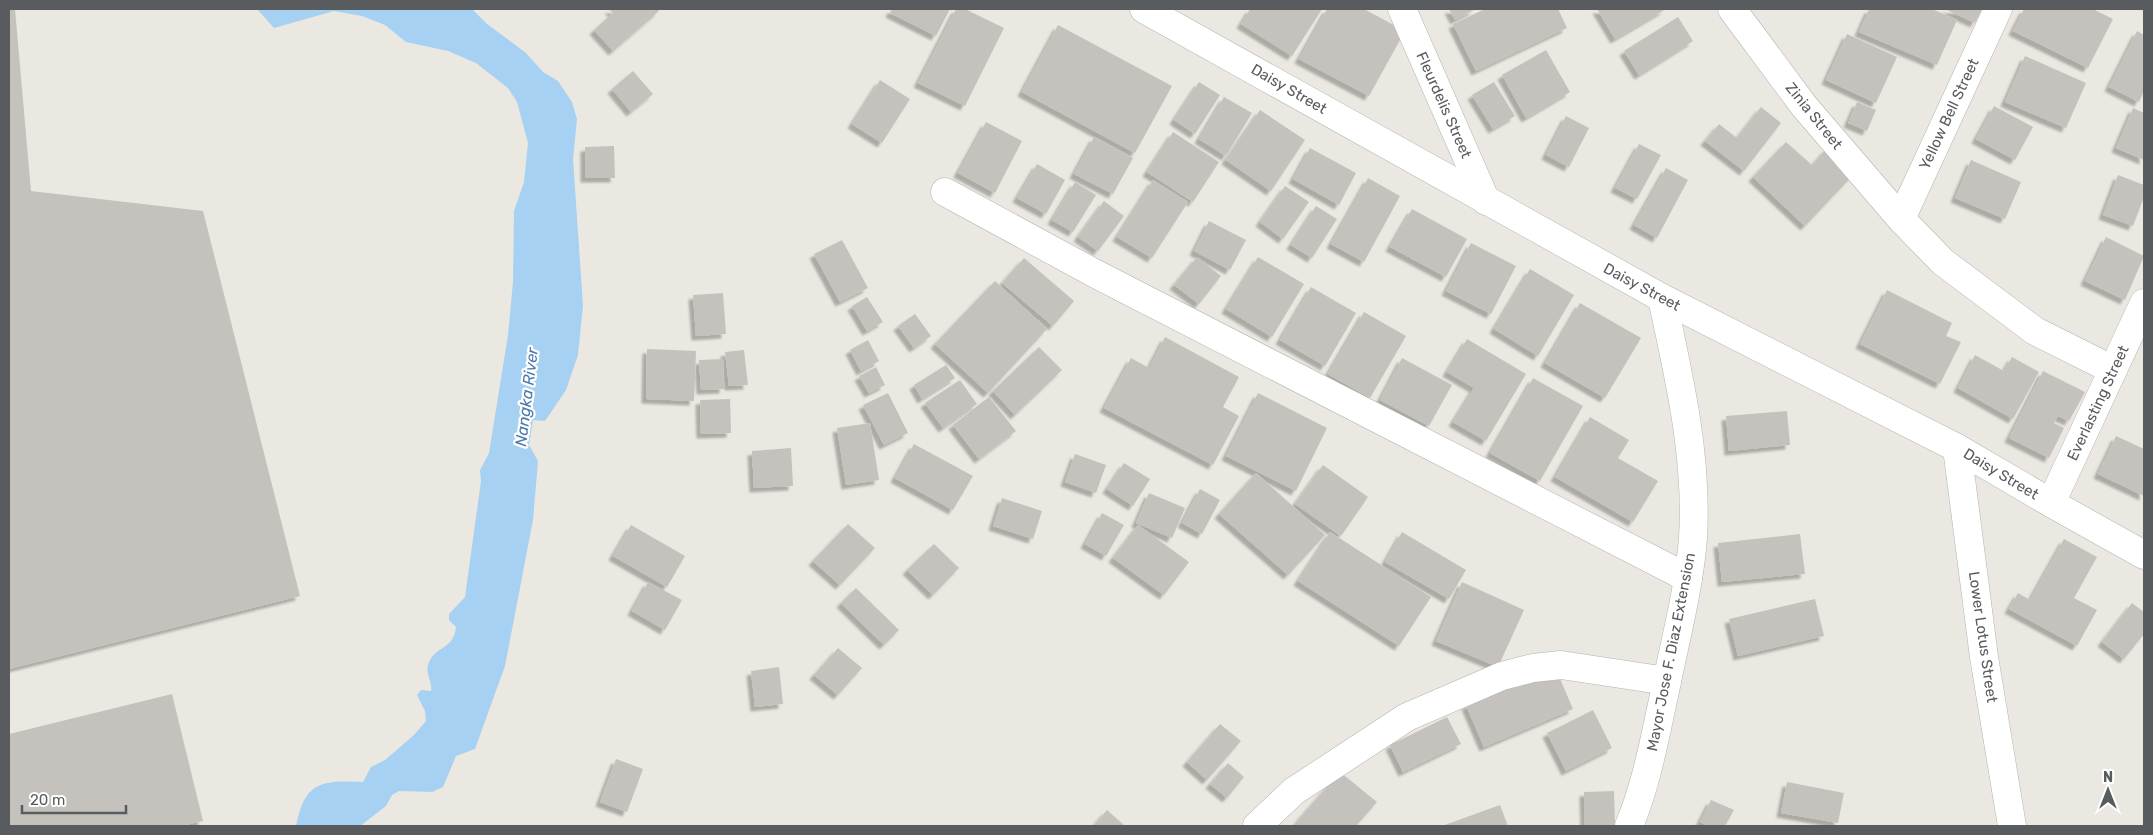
<svg xmlns="http://www.w3.org/2000/svg" width="2153" height="835" font-family="Rubik,sans-serif">
	<style>
		.water { fill: #a7d1f3 }
		.building { fill: #c5c2bd; filter: url(#shadow) }
		.lines { fill: none; stroke-linecap: round; stroke-linejoin: round }
		.street-casing { stroke: #b1b3b6; stroke-width: 29 }
		.secondary-casing { stroke: #b2b5b9; stroke-width: 29 }
		.street { stroke: #fff; stroke-width: 28 }
		.secondary { stroke: #fff; stroke-width: 28 }
		.labels { text-anchor: middle; stroke-width: 4.5; stroke-linejoin: round; paint-order: stroke }
		.street-label { font-size: 15px; fill: #595c5f; stroke: #fff }
		.water-label { font-size: 16px; font-style: italic; fill: #4b79aa; stroke: #fff }
	</style>
	<defs>
		<filter id="shadow"><feDropShadow dx="-4.5" dy="4.5" stdDeviation="1" flood-color="#0004"/></filter>
	</defs>
	<rect width="100%" height="100%" fill="#eae8e0"/>
	<path class="water" d="M257,9H472L487,24L526,53L543,72L558,81L572,102L577,119L573,159L583,306L578,355L566,390L545,421L533,420L529,445L538,461L533,520L505,666L475,749L456,756L443,787L432,792L399,791L392,795L386,806L360,826H296C305,782 320,780 363,782L371,767L385,760L414,735L426,721L425,711L417,695L421,690L431,691C433,681 423,672 430,660C438,646 454,648 456,627L449,620V614L465,597L481,481L480,470L489,453L508,335L513,282L514,211L524,182L528,143L517,102L508,88L476,63L448,51L406,42L385,25L362,16L334,11L274,28Z"/>
	<path class="building" d="M9,9H15L31,191L203,211L300,596L9,669Z
		M609,9H657L659,11L613,51L594,30L613,13Z
		M892,9H950L936,36L890,13Z
		M956,9H965L1004,28L965,106L918,83Z
		M1250,9H1322L1292,56L1241,24Z
		M1327,9H1364L1405,31L1369,96L1299,59Z
		M1449,9H1476L1455,20Z
		M1485,9H1558L1567,28L1476,71L1453,24Z
		M1597,9H1666L1615,39Z
		M1869,9H1932L1957,20L1937,65L1859,32Z
		M1945,9H1982L1975,23Z
		M2024,9H2093L2113,19L2088,68L2013,31Z
		M1678,17L1693,41L1639,75L1624,51Z
		M1058,25L1172,86L1135,153L1022,92Z
		M2137,31L2144,35V91L2139,102L2109,87Z
		M1847,34L1897,57L1876,103L1826,80Z
		M1546,50L1570,92L1526,118L1502,75Z
		M2025,56L2086,83L2066,128L2005,102Z
		M633,71L653,94L631,112L612,89Z
		M880,80L910,99L882,143L852,124Z
		M1199,82L1220,95L1195,134L1174,120Z
		M1494,82L1515,116L1493,129L1472,95Z
		M1224,97L1252,113L1226,156L1199,139Z
		M1857,102L1876,110L1867,131L1848,123Z
		M1994,106L2033,127L2015,160L1976,139Z
		M1761,107L1781,123L1744,171L1705,141L1719,124L1737,138Z
		M2133,108L2144,113V160L2116,148Z
		M1260,110L1305,140L1271,191L1226,160Z
		M1566,116L1589,128L1569,167L1546,155Z
		M986,122L1022,141L995,193L958,173Z
		M1173,132L1219,162L1193,202L1147,172Z
		M1094,137L1133,158L1113,194L1074,174Z
		M1786,142L1812,165L1827,148L1854,174L1805,226L1753,177Z
		M1639,144L1661,155L1637,199L1615,188Z
		M614,146L615,178H585V147Z
		M1310,148L1356,173L1339,205L1293,179Z
		M1971,160L2021,182L2005,219L1955,198Z
		M1037,164L1065,180L1046,214L1017,198Z
		M1666,168L1688,180L1657,238L1634,225Z
		M2118,175L2144,185V197L2133,226L2103,215Z
		M1368,178L1400,196L1364,262L1331,244Z
		M1153,180L1188,202L1152,258L1117,237Z
		M1075,182L1096,195L1073,232L1052,220Z
		M1285,186L1309,202L1283,239L1260,222Z
		M1104,201L1124,216L1098,251L1078,237Z
		M1316,206L1337,219L1312,258L1291,245Z
		M1412,209L1467,239L1446,277L1390,247Z
		M1209,221L1246,240L1230,270L1194,251Z
		M2106,237L2144,256L2125,300L2085,281Z
		M842,240L868,288L840,302L814,254Z
		M1471,243L1516,266L1491,314L1446,291Z
		M1197,257L1221,276L1199,304L1174,285Z
		M1258,257L1304,284L1272,337L1226,309Z
		M1024,258L1074,301L1053,326L1002,283Z
		M1530,269L1574,295L1538,356L1494,329Z
		M995,281L1047,329L988,393L935,344Z
		M1311,287L1356,313L1325,366L1280,340Z
		M1887,290L1952,323L1946,336L1961,342L1940,384L1860,344Z
		M723,293L726,334L696,336L693,295Z
		M867,297L883,322L867,331L852,306Z
		M1580,303L1641,338L1605,398L1545,363Z
		M1364,312L1406,336L1370,398L1328,374Z
		M915,314L931,336L914,348L898,326Z
		M1165,337L1239,377L1223,407L1239,416L1213,465L1104,408L1131,358L1149,368Z
		M1467,339L1526,374L1486,441L1453,422L1474,388L1447,372Z
		M868,340L879,361L861,371L850,350Z
		M1039,347L1062,370L1015,415L993,391Z
		M647,349L696,351L694,401L646,399Z
		M744,350L748,385L729,386L725,352Z
		M1975,355L2004,371L2012,357L2039,372L2013,419L1958,388Z
		M1402,358L1452,385L1429,426L1380,400Z
		M723,359L724,389L701,390L699,360Z
		M946,365L955,378L922,399L914,385Z
		M876,367L885,385L869,393L859,376Z
		M2043,371L2085,392L2069,421L2058,416L2054,423L2064,428L2049,458L2009,438Z
		M1533,378L1583,406L1540,481L1490,453Z
		M960,380L977,404L943,428L925,403Z
		M888,393L908,433L884,445L863,405Z
		M1258,393L1327,428L1296,491L1226,456Z
		M989,397L1016,431L979,459L953,425Z
		M730,399L731,433L701,434L700,400Z
		M1787,411L1790,445L1729,451L1726,416Z
		M1590,417L1629,440L1618,458L1658,481L1633,522L1555,477Z
		M870,423L879,480L846,485L837,428Z
		M2116,436L2144,449V496L2098,474Z
		M914,444L973,476L953,510L895,478Z
		M791,448L793,486L754,488L752,451Z
		M1075,454L1106,465L1096,493L1065,482Z
		M1124,463L1150,479L1133,506L1107,489Z
		M1323,465L1368,497L1341,536L1295,504Z
		M1256,473L1325,535L1288,575L1219,514Z
		M1200,489L1220,500L1202,534L1182,523Z
		M1149,493L1185,508L1172,538L1136,523Z
		M1002,498L1042,511L1033,539L993,526Z
		M1102,513L1124,525L1106,556L1085,544Z
		M848,524L875,548L840,585L813,561Z
		M631,525L685,556L667,587L613,556Z
		M1138,525L1189,562L1164,595L1113,558Z
		M1330,532L1431,597L1399,646L1298,581Z
		M1402,532L1466,570L1449,599L1385,562Z
		M1800,534L1805,574L1722,582L1718,543Z
		M2064,539L2097,557L2074,598L2097,610L2077,646L2009,609L2018,593L2030,600Z
		M934,544L959,568L933,595L907,570Z
		M648,582L682,600L665,630L632,611Z
		M1462,582L1524,610L1498,667L1436,641Z
		M856,588L899,630L884,645L841,603Z
		M1815,599L1824,636L1738,656L1729,619Z
		M2132,603L2144,612V634L2124,659L2102,642Z
		M838,648L862,668L838,695L814,675Z
		M779,667L783,704L755,707L751,671Z
		M1555,667L1573,709L1484,747L1466,705Z
		M172,694L203,821L181,826H9V734Z
		M1593,710L1612,748L1566,771L1547,733Z
		M1447,717L1461,744L1403,772L1390,745Z
		M1220,724L1241,741L1207,780L1187,762Z
		M616,759L643,769L627,812L600,802Z
		M1228,763L1244,777L1227,798L1210,784Z
		M1340,772L1377,802L1356,826H1293Z
		M1787,782L1844,793L1838,823L1781,813Z
		M1614,791L1615,826H1585L1584,792Z
		M1711,800L1734,810L1725,826H1709L1700,822Z
		M1500,805L1508,826H1442Z
		M1107,810L1125,826H1093Z"/>
	<g class="lines">
		<g class="street-casing">
			<path id="street" d="M1402,9L1486,201
				M1732,9L1804,106L1901,219L1943,262L2035,331L2113,370
				M945,192L1094,273L1688,578
				M1901,219L1998,9
				M1957,448L1984,657L2012,826
				M2051,503L2144,555
				M1257,826L1294,791L1407,717L1502,676L1533,668L1561,665L1667,681"/>
		</g>
		<g class="secondary-casing">
			<path id="secondary" d="M1144,9L1662,298L1957,448L2051,503L2144,303
				M1629,826C1647,783 1655,736 1665,691C1675,641 1689,589 1693,538C1698,457 1679,377 1662,298"/>
		</g>
		<use href="#street" class="street"/>
		<use href="#secondary" class="secondary"/>
	</g>
	<g class="labels">
		<g class="street-label">
			<text transform="translate(1289 89) rotate(30)" y="5">Daisy Street</text>
			<text transform="translate(1444 105) rotate(66)" y="5">Fleurdelis Street</text>
			<text transform="translate(1949 114) rotate(-65)" y="5">Yellow Bell Street</text>
			<text transform="translate(1814 116) rotate(51)" y="5">Zinia Street</text>
			<text transform="translate(1642 287) rotate(28)" y="5">Daisy Street</text>
			<text transform="translate(2098 403) rotate(-65)" y="5">Everlasting Street</text>
			<text transform="translate(2001 474) rotate(31)" y="5">Daisy Street</text>
			<text transform="translate(1983 637) rotate(82)" y="5">Lower Lotus Street</text>
			<text transform="translate(1671 652) rotate(-79)" y="5">Mayor Jose F. Diaz Extension</text>
		</g>
		<g class="water-label">
			<text transform="translate(526 397) rotate(-83)" y="6">Nangka River</text>
		</g>
	</g>
	<rect width="2153" height="835" fill="none" stroke="#595c5f" stroke-width="20"/>
	<g transform="translate(2108 790)" stroke="#ffffff" stroke-width="4" paint-order="stroke">
	<path d="M0-4L9 19L0 12L-9 19Z" fill="#595c5f"/>
	<text y="-8" font-size="14" font-weight="bold" text-anchor="middle" fill="#595c5f">N</text>
	</g>
	<path d="M22 805v8h104v-8" fill="none" stroke="#595c5f" stroke-width="2.5"/>
	<text x="30" y="805" font-size="15" fill="#595c5f" stroke="#ffffff" stroke-width="4" paint-order="stroke">20 m</text>
</svg>
